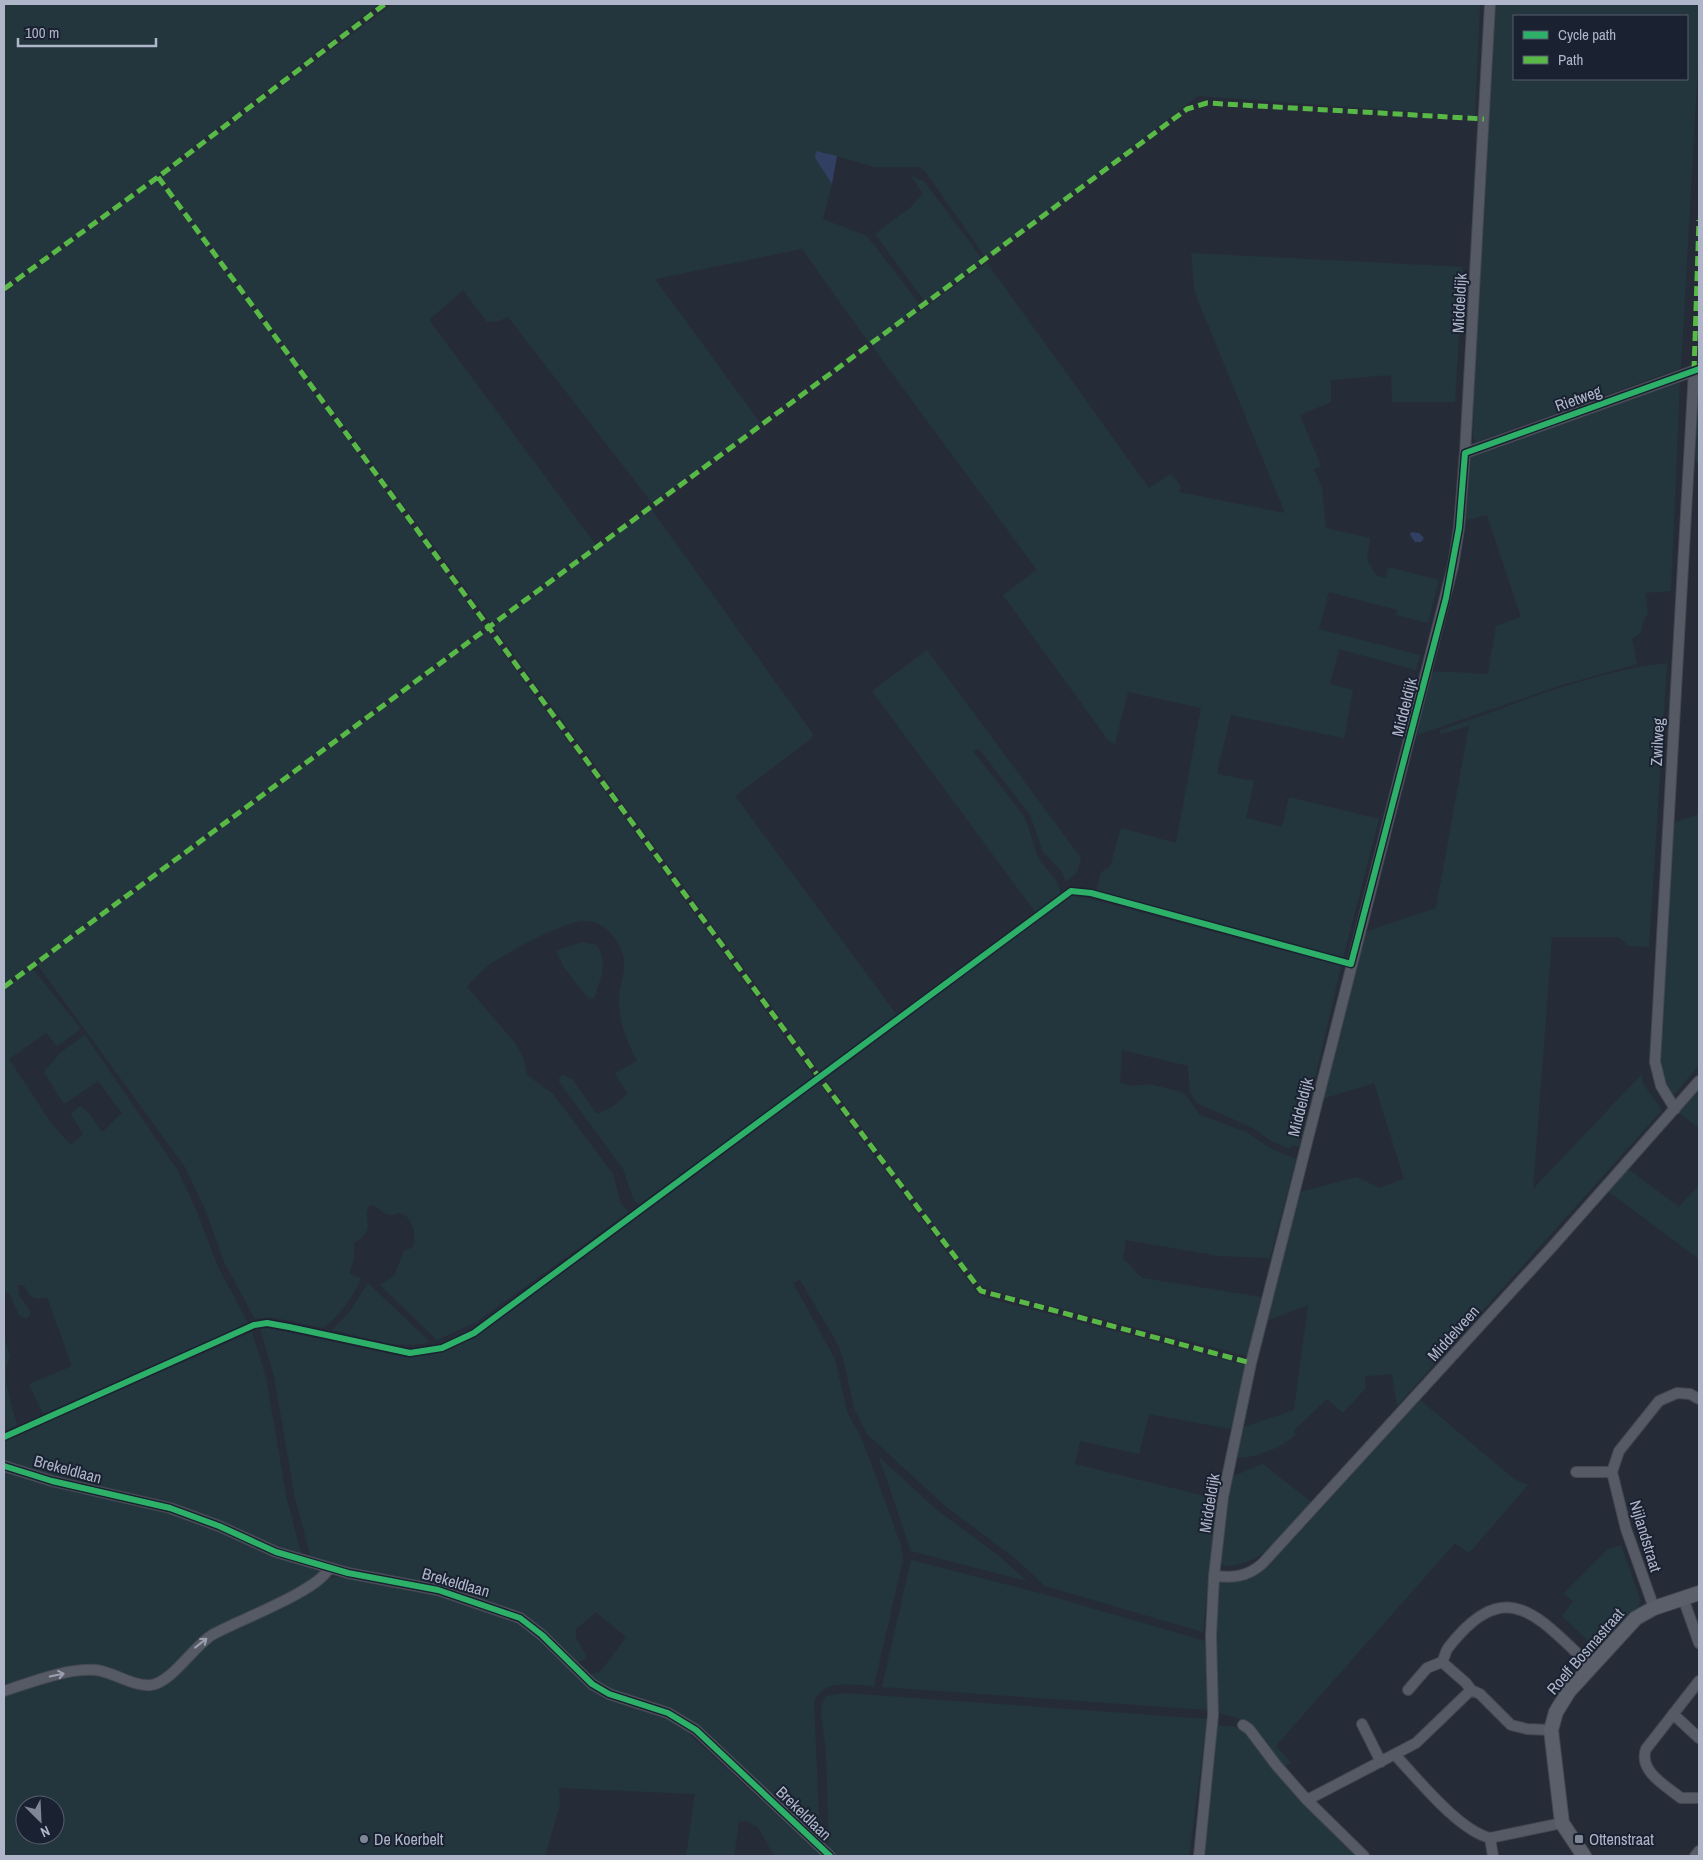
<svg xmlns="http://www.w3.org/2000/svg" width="1703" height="1860" font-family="'Archivo Narrow',sans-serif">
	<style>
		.green { fill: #23363d; fill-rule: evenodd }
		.water { fill: #314062 }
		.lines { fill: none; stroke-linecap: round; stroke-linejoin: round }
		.street-casing { stroke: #434750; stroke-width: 12 }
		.secondary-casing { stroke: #434750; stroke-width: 16 }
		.street { stroke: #565a64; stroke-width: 10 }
		.secondary { stroke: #5b5f69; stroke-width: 14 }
		.quiet { stroke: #58b947; stroke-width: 5; stroke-dasharray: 10 5; stroke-linecap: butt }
		.cycleway-casing { stroke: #1a2131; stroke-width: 9 }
		.cycleway { stroke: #2db169; stroke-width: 6 }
		.oneway { stroke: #999fb0 }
		.poi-dot { fill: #7f8696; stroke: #1a2131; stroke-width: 2 }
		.labels { text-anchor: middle; stroke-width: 4; stroke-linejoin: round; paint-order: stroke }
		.street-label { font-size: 16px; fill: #afb6c9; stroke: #1a2131 }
		.poi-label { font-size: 16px; fill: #afb6c9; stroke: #1a2131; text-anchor: start }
	</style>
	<rect width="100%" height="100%" fill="#262c37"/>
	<path class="green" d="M4,4H379L150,180L4,287Z
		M393,4H1480L1475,116L1198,96L986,258L925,171L919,167H875L822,152L815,158L832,184L823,219L867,236L921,306L870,344L802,249L655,279L761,424L652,503L508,317L499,321L487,322L463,290L429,320L596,545L491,623L160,177Z
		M1496,4H1699V46L1681,368L1476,442L1473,437L1475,324L1484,221ZM1514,16H1687V79H1514Z
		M911,176L924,181L983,260L926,303L875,234L911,207L923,194Z
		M157,179L485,627L4,985V293Z
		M1191,253L1463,267L1455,402H1392L1391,376L1388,375L1331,380V402L1300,415L1321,466L1314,469L1322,488L1326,528L1370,538L1367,559L1376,575L1386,578L1388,567L1439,580L1428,623L1396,615L1397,610L1329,592L1319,629L1420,655L1416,670L1339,649L1330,684L1353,690L1344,738L1231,715L1218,768V774L1254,781L1246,818L1282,827L1289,797L1379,819L1343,958L1096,892L1101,872L1110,867L1121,828L1176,843L1201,708L1128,692L1115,744L1108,740L1003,595L1037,570L872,346L987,263L1149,488L1171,474L1181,486L1179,492L1285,513L1195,293Z
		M1680,379L1671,591L1645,593L1648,614L1643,621L1641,633L1632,639L1637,664L1562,685L1417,735L1430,671L1488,674L1496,626L1521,617L1487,515L1463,521L1466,481L1472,455Z
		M1699,381V462H1695Z
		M651,509L813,734L812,738L735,796L897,1015L820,1072L493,626Z
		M487,631L814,1077L640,1204L634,1201L623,1169L558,1080L562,1075L572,1079L597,1114L612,1107L628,1094L615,1073L637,1061C627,1041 619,1024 619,1000C619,986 627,970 623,955C618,938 606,923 588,921C568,918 502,955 485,968C479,973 472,981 467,987L515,1043L524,1060L527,1075L553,1094L613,1174L621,1204L629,1212L475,1323L437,1340L380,1285L394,1276L404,1251L413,1247C417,1237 413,1215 399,1213C396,1213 394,1215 391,1215C385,1215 379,1209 374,1205L369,1206C361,1222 379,1227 354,1243V1260L349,1273L361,1279C352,1298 340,1315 323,1328L270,1317L255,1319L225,1264L205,1209L185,1167L37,964Z
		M927,650L1081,858L1077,872L1066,882L1062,872L1043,852L1030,815L979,749L973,751L1023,815C1031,829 1032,845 1039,859C1047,872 1059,878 1061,895L1036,913L872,691Z
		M1667,663L1649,947L1629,946L1618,937H1552L1533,1189L1642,1074V1082L1662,1110L1397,1406L1392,1374L1365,1376V1389L1343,1413L1327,1399L1293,1431L1296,1435C1280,1448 1255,1459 1234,1458L1241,1428L1294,1410L1308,1305L1265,1321L1296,1193L1357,1177L1379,1188L1404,1179L1374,1083L1319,1100L1362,933L1436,908L1469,726L1441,734L1439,731C1513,705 1589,672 1667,663Z
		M1699,814V1065L1673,1096L1663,1083L1660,1065L1674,823Z
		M1072,894L1341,966L1299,1147L1292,1145L1291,1149L1271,1141L1255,1129L1197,1103L1190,1092L1188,1066L1122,1050L1120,1083L1133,1086L1149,1084L1178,1091L1186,1095L1200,1115L1246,1132L1270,1148L1296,1159L1270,1258L1219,1256L1126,1240L1123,1259C1131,1263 1134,1273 1143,1278L1261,1297L1247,1356L1004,1294L979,1285L824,1077Z
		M582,942L597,945C608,965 601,978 594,998L589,999L565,969L556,951Z
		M32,968L81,1029L57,1046L46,1033L9,1059L53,1126L71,1145L83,1134L71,1114L80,1106L88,1112L102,1132L122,1113L98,1081L64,1104L44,1072L61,1052L85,1035L178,1171L197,1212L218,1267L248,1323L43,1414L29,1384L72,1366L47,1297C34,1301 29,1297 24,1285H18L19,1295L31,1313L27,1319L19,1315L10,1295L4,1291V989Z
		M818,1082L978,1294L987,1298L1245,1365L1231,1429L1149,1414L1139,1454L1080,1441L1075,1464L1217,1499L1203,1632L1045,1586L1015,1558L944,1505L867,1434L854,1409L843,1357L836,1341L800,1280L793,1283L835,1359L847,1412L863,1442L901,1545L903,1559L874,1686C852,1685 823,1678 814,1702L820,1842L711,1737L607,1688L589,1675L601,1671L626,1637L596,1612L576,1629V1638L586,1655L585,1659L575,1663L509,1609L456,1591L312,1562L295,1498L274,1376L260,1329L268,1328L409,1358L457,1341L500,1315Z
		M1699,1088V1128L1678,1112Z
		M1628,1169L1679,1207L1699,1185V1259L1608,1191Z
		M368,1283L430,1342C399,1351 364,1337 332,1330L349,1313Z
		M252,1332L266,1378L287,1500L302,1557L264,1541L4,1462V1441Z
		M4,1336L10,1356C0,1375 12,1405 17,1425L4,1431Z
		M1420,1400L1514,1479L1528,1485L1469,1553L1455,1543L1288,1732L1276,1746L1291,1763L1284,1767L1249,1722L1217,1712L1215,1656L1218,1583L1221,1581L1257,1574L1266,1569Z
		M879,1457L938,1511L999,1556L1027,1581L911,1551Z
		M1263,1464L1311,1502C1286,1530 1266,1565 1225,1566L1220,1563L1231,1477Z
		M4,1469L155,1506L318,1567L324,1572L279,1600L218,1627L155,1681L141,1682L102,1666H82L4,1688Z
		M1621,1545L1640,1598L1639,1606L1598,1650L1562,1616L1573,1601L1564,1593L1608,1549Z
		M911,1560L1043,1594L1205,1641L1208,1710L882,1687Z
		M339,1577L440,1594L515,1622L529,1630L578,1675L683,1726L692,1737L822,1856H774L758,1827L746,1821L739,1822L734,1856H686L695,1794L559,1788L560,1804L545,1856H4V1695L69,1674H99L152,1689L212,1639L327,1578ZM25,1805H55V1835H25Z
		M845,1693L1207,1719L1189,1856H836L829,1850L826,1751L821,1713L822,1704L826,1696Z
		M1215,1725L1236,1727L1243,1731L1292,1792L1355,1856H1202Z"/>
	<path class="water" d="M816,151L837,156L832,184L815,158Z
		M1411,532L1419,533L1424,538L1421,542H1415L1410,535Z"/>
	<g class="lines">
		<g class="street-casing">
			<path id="street" d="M1465,453L1699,369
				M1675,1109L1661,1086L1655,1062L1694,371
				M4,1466L52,1481L170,1508L219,1526L276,1552L348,1573L438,1590L520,1618L542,1635L592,1684L609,1694L668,1713L696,1730L830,1856
				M1576,1472H1612
				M1214,1576C1233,1578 1247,1577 1262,1564L1552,1247L1699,1081
				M1683,1598L1699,1643
				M1654,1608L1626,1529L1612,1472L1619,1451L1659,1401L1677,1393L1690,1394L1699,1399
				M1442,1662L1466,1683L1471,1690
				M1699,1681L1646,1749C1638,1771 1666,1786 1681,1798H1699
				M1408,1690L1427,1668L1442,1662C1445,1657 1445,1652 1448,1648C1508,1571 1539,1619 1592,1667
				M4,1691C32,1682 66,1668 96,1670C114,1672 133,1687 151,1685C171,1683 193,1647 212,1635C236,1621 319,1591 329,1568
				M1673,1714L1699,1738
				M1362,1724L1381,1762
				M1243,1725L1249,1729L1277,1766L1307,1800L1364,1856
				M1395,1755C1418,1779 1458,1830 1490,1838L1562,1823
				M1307,1800L1416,1743L1471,1690L1480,1694L1511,1725L1527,1729L1551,1730
				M1490,1838L1493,1856
				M1199,1856L1213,1715L1211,1635L1214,1576L1223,1497L1251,1363L1453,566L1459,528L1465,453L1490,4
				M1695,1856L1699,1851"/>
		</g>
		<g class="secondary-casing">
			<path id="secondary" d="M1584,1856L1562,1823L1551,1730L1556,1712L1569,1691L1636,1618L1654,1608L1699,1593"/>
		</g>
		<use href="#street" class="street"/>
		<use href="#secondary" class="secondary"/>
		<path class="quiet" d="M158,177L819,1077L981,1291L1251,1363
			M4,289L158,177L385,4
			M1694,371L1699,220
			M4,987L1187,109L1207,103L1484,119"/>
		<g class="cycleway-casing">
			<path id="cycleway" d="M4,1437L254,1325L267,1323L289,1327L410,1353L442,1348L474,1333L1071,891L1091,893L1351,964L1446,598L1459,528L1465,453L1699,369
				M4,1466L52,1481L170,1508L219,1526L276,1552L348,1573L438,1590L520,1618L542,1635L592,1684L609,1694L668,1713L696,1730L830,1856"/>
		</g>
		<use href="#cycleway" class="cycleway"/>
	</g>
	<defs><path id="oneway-shaft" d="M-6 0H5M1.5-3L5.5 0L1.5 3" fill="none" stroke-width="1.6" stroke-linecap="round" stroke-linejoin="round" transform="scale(1.25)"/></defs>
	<g class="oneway">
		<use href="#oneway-shaft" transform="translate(201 1643) rotate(-38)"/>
		<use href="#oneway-shaft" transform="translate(57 1675) rotate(-12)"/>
	</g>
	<g class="poi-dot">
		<circle cx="364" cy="1839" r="5"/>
		<rect x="1574" y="1834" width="10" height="10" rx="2.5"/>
	</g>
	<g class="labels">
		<g class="street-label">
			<text transform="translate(1459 303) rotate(-87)" y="6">Middeldijk</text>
			<text transform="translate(1578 398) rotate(-20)" y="6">Rietweg</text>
			<text transform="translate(1404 707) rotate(-76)" y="6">Middeldijk</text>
			<text transform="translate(1657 742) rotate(-87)" y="6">Zwilweg</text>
			<text transform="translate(1300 1107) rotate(-76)" y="6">Middeldijk</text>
			<text transform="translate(1453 1333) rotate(-48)" y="6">Middelveen</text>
			<text transform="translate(68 1469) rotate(15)" y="6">Brekeldlaan</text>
			<text transform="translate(1209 1503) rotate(-81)" y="6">Middeldijk</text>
			<text transform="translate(1646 1536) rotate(73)" y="6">Nijlandstraat</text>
			<text transform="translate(456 1582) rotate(16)" y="6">Brekeldlaan</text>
			<text transform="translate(1585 1651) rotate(-49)" y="6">Roelf Bosmastraat</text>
			<text transform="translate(804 1813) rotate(44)" y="6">Brekeldlaan</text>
		</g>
		<g class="poi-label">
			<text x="374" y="1845">De Koerbelt</text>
			<text x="1589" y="1845">Ottenstraat</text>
		</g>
	</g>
	<rect width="1703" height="1860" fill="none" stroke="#afb6c9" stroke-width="10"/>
	<rect x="1513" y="15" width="175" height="65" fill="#1a2131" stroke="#565d6e"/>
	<rect x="1523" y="31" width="25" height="8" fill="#2db169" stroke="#565d6e"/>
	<text x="1558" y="40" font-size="15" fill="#afb6c9">Cycle path</text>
	<rect x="1523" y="56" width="25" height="8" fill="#58b947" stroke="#565d6e"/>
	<text x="1558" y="65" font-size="15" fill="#afb6c9">Path</text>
	<g transform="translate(40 1820) rotate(156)"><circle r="24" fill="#1a2131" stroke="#565d6e"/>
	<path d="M0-4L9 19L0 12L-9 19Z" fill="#7f8696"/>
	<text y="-8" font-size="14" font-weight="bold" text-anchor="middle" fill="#afb6c9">N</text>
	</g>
	<path d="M18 38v8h138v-8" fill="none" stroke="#afb6c9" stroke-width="2.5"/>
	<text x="25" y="38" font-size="15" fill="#afb6c9" stroke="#1a2131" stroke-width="4" paint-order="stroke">100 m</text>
</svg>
